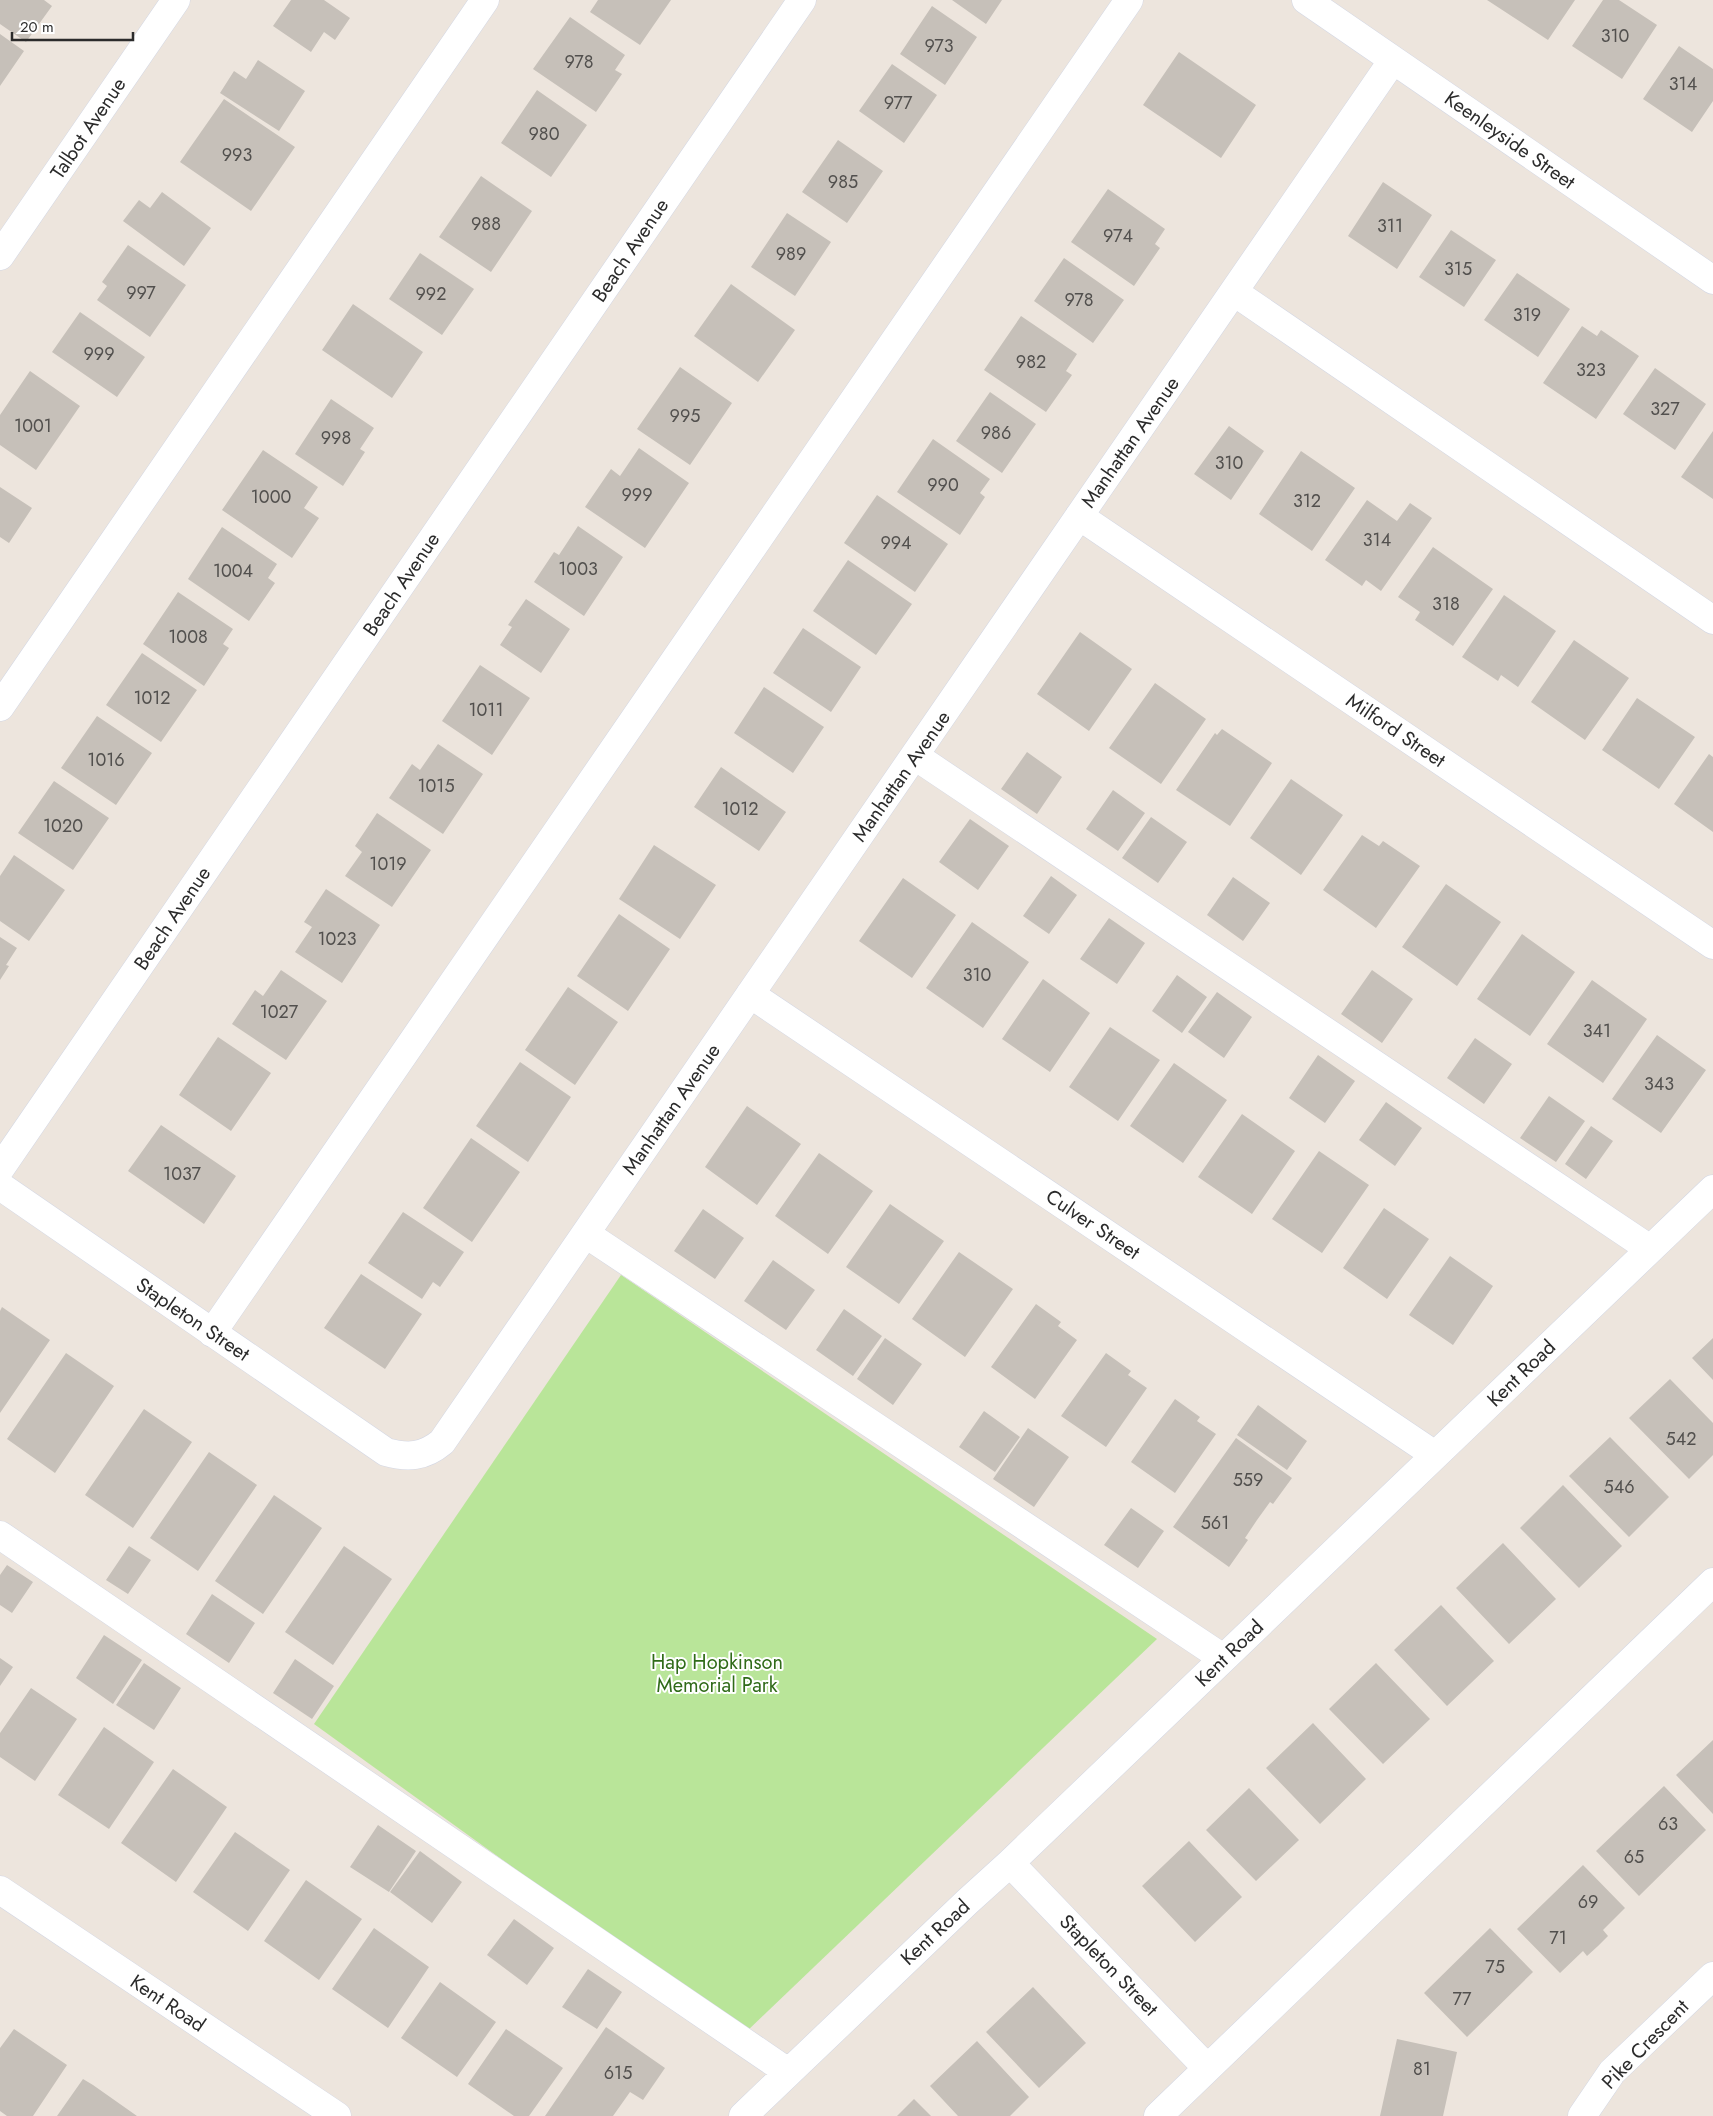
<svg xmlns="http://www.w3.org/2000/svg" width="1713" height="2116" font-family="Jost,sans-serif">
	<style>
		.green { fill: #b9e599 }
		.building { fill: #c6c0b9 }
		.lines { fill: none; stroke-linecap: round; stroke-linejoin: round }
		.minor-casing { stroke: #d3d7e4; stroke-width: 29 }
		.minor { stroke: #fff; stroke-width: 28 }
		.labels { text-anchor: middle; stroke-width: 4; stroke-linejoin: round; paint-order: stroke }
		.number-label { font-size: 18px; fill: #52504e }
		.street-label { font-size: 20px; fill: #2b2b2b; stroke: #fff }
		.park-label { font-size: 20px; fill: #306b19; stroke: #fff }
	</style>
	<rect width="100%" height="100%" fill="#ede5dd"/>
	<path class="green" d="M621,1275L1157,1639L744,2034L314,1724Z"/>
	<path class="building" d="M0,0H44L52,6L26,42L0,24Z
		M291,0H324L350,18L335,40L324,32L311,52L273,26Z
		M598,0H671L640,45L590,12Z
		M952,0H1002L986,24Z
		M1487,0H1575L1548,40Z
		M1603,0H1619L1657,25L1622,79L1572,46Z
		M932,6L977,37L945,85L900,54Z
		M570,17L625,55L615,70L622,74L596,112L533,69Z
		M0,34L24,51L0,86Z
		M1679,46L1713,69V101L1692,132L1643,99Z
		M1179,52L1256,105L1221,158L1143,105Z
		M258,60L305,91L279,131L220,93L234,71L246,79Z
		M892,64L937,95L904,143L859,111Z
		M537,90L587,125L551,177L501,143Z
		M224,99L295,147L251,211L180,162Z
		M838,140L883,171L847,223L802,192Z
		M481,176L532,211L491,272L439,237Z
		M1383,182L1432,215L1397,269L1348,236Z
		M1108,189L1165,229L1155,244L1160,248L1134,286L1071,242Z
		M162,192L211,228L184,266L123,221L139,200L150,208Z
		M787,213L831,242L795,296L751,267Z
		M1451,230L1496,260L1464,307L1419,277Z
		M128,245L186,285L150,337L97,300L107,286L102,282Z
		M420,253L474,289L442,335L389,299Z
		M1064,258L1124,300L1093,343L1034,301Z
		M1517,273L1570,309L1538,357L1484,320Z
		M731,284L795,330L758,382L694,336Z
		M353,304L423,352L392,398L322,350Z
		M80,312L145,357L117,397L52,352Z
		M1021,316L1077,354L1066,371L1072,375L1046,412L984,370Z
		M1582,326L1597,336L1601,330L1639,356L1596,419L1543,383Z
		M680,367L732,403L690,465L637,429Z
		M1655,368L1706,404L1675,450L1623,414Z
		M30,371L80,406L36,470L0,445V415Z
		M990,392L1036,424L1002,473L956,441Z
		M331,399L374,428L360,449L365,452L343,486L295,454Z
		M1229,426L1264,451L1231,500L1194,474Z
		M1713,431V499L1681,477Z
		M933,439L990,479L980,493L985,497L960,535L897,492Z
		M639,448L689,483L645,548L585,507L611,469L620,476Z
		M263,450L318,487L304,508L319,518L292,558L222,510Z
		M1301,451L1355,488L1312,551L1259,514Z
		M0,487L32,508L9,543L0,537Z
		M877,495L948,544L915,592L844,543Z
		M1367,500L1397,521L1410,503L1432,518L1381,591L1366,580L1362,586L1325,560Z
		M578,526L623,557L584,616L534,582L554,552L559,555Z
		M222,527L277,564L268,578L275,583L249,621L188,579Z
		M1433,547L1493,589L1453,646L1415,620L1420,612L1398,597Z
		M848,560L912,604L876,655L813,611Z
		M178,592L233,629L223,644L229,648L204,686L143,644Z
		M1504,595L1556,631L1518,687L1501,675L1498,681L1462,657Z
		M526,599L570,629L541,673L500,645L512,627L508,625Z
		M803,628L861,667L831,712L773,673Z
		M1080,632L1132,669L1089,731L1037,694Z
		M1574,640L1629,678L1585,740L1531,702Z
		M142,653L197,690L161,742L106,705Z
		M480,665L530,698L492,755L442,721Z
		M1155,683L1206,719L1161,784L1109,748Z
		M764,687L824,727L793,773L734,733Z
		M1637,698L1695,737L1659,789L1602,750Z
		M97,716L152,753L116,805L61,768Z
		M1222,729L1272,763L1230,826L1176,790L1215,733L1217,735Z
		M438,744L483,774L443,834L389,798L412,764L420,770Z
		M1027,752L1062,777L1037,814L1001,789Z
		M1709,754L1713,757V832L1674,804Z
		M721,767L786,812L759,851L694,807Z
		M1291,779L1343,815L1301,875L1250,838Z
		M54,781L109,818L73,870L18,833Z
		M1113,790L1145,813L1118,851L1086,829Z
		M377,813L431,850L392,907L345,876L362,852L355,846Z
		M1151,817L1187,842L1158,883L1122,858Z
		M970,819L1009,846L978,890L939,862Z
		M1362,835L1379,846L1383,841L1420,866L1376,928L1323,890Z
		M654,845L716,885L680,939L619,899Z
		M14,855L65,890L29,941L0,921V876Z
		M1051,876L1077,895L1049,934L1023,916Z
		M1233,877L1270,903L1243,941L1207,915Z
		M903,878L956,915L912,978L859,941Z
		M1446,884L1501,922L1457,986L1402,947Z
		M326,889L380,925L342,983L295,952L312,927L304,922Z
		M619,914L670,949L628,1011L577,976Z
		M1109,918L1145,943L1117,984L1080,959Z
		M972,922L1029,962L983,1028L926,988Z
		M1522,934L1575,972L1530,1036L1477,999Z
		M0,937L17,948L6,965L9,966L0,980Z
		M281,970L327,1001L286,1060L232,1024L255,990L263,996Z
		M1372,970L1413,999L1382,1043L1341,1014Z
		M1177,975L1207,997L1182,1033L1152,1011Z
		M1043,979L1090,1013L1050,1072L1002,1039Z
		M1592,980L1647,1019L1603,1083L1547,1044Z
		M568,987L618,1022L575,1085L525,1050Z
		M1217,992L1252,1017L1224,1058L1188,1032Z
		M1110,1027L1160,1060L1118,1121L1069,1087Z
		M1657,1035L1706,1070L1661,1133L1612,1099Z
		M218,1037L271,1073L231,1131L179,1095Z
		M1475,1038L1512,1064L1484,1104L1447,1078Z
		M1318,1055L1355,1081L1325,1123L1289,1098Z
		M520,1062L571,1097L528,1162L476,1126Z
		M1174,1063L1227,1100L1183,1163L1130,1126Z
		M1549,1096L1585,1121L1556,1162L1520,1138Z
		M1386,1102L1422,1128L1395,1166L1359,1140Z
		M747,1106L801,1144L757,1205L705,1167Z
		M1242,1114L1295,1151L1252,1214L1198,1177Z
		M161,1125L236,1176L204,1224L128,1171Z
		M1591,1126L1613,1141L1586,1179L1565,1164Z
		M471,1138L520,1172L472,1242L423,1208Z
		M1319,1151L1369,1185L1322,1253L1272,1219Z
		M819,1153L873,1191L828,1254L775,1216Z
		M890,1204L944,1241L899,1304L846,1267Z
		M1384,1208L1429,1239L1387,1299L1343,1268Z
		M703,1209L744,1238L715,1279L674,1251Z
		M403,1212L464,1252L440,1287L433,1282L422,1299L368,1263Z
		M959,1252L1013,1289L965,1357L912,1319Z
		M1450,1256L1493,1286L1453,1345L1409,1315Z
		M773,1260L815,1290L786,1330L744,1301Z
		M361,1274L422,1314L385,1369L324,1328Z
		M1036,1304L1061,1322L1058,1326L1077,1340L1035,1399L991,1367Z
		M2,1307L50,1340L0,1413V1311Z
		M844,1309L882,1336L853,1376L816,1350Z
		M885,1338L922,1364L893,1405L857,1379Z
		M1713,1338V1380L1692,1358Z
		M66,1353L114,1386L55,1473L7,1439Z
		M1106,1353L1131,1371L1128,1375L1147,1388L1106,1447L1061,1416Z
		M1670,1379L1713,1423V1455L1689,1479L1629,1418Z
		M1175,1399L1200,1417L1197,1421L1216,1434L1175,1493L1131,1462Z
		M1258,1405L1307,1441L1287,1470L1237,1435Z
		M144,1409L192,1442L133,1528L85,1495Z
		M984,1411L1020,1437L995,1472L959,1447Z
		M1028,1428L1069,1457L1034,1507L993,1479Z
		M1610,1437L1669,1497L1629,1537L1569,1476Z
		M1236,1438L1292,1478L1273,1504L1270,1502L1257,1520L1245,1538L1248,1540L1229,1567L1173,1527Z
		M209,1452L257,1485L198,1571L150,1538Z
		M1563,1485L1622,1546L1579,1588L1520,1528Z
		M274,1495L322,1528L263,1614L215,1581Z
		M1131,1508L1164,1531L1138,1568L1104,1545Z
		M1503,1543L1556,1599L1509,1644L1456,1588Z
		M129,1546L151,1560L128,1594L106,1580Z
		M344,1546L392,1579L333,1665L285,1632Z
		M7,1565L33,1582L12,1613L0,1605V1575Z
		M212,1594L255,1623L229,1663L186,1634Z
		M1441,1605L1494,1661L1447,1706L1394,1650Z
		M104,1635L142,1660L113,1704L76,1678Z
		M0,1658L13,1667L0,1686Z
		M295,1659L334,1686L312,1719L273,1693Z
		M144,1663L181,1688L154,1730L116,1705Z
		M1376,1663L1430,1719L1383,1764L1329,1709Z
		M31,1688L77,1719L35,1781L0,1757V1733Z
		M1313,1723L1366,1779L1320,1824L1266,1768Z
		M104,1727L154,1762L109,1829L58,1795Z
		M1713,1740V1814L1676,1775Z
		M173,1769L227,1807L176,1882L121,1843Z
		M1664,1786L1706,1830L1639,1896L1596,1851Z
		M1249,1788L1299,1840L1256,1881L1206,1830Z
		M378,1825L416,1851L389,1892L350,1867Z
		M235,1832L290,1870L248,1931L193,1892Z
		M1189,1841L1242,1897L1195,1942L1142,1886Z
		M420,1851L462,1882L432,1923L390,1892Z
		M1583,1865L1625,1908L1603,1930L1608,1936L1598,1946L1587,1956L1583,1951L1560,1973L1517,1929Z
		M306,1880L362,1919L319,1980L264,1941Z
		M514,1919L554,1948L527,1985L487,1955Z
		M374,1928L429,1967L388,2028L332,1989Z
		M1490,1928L1533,1972L1467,2037L1424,1993Z
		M588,1969L622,1992L597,2029L562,2007Z
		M440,1982L496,2022L457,2077L401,2038Z
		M1033,1987L1086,2043L1039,2088L986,2032Z
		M606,2027L665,2068L643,2100L630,2092L613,2116H545Z
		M14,2029L67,2065L33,2116H7L0,2111V2048Z
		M506,2029L563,2068L529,2116H514L468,2084Z
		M1397,2039L1457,2052L1443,2116H1380Z
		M977,2041L1029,2097L1010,2116H958L930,2086Z
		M83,2079L93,2085L137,2116H57Z
		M914,2099L931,2116H897Z"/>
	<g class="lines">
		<g class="minor-casing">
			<path id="minor" d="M1306,0L1713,280
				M0,256L176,0
				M1234,292L1713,620
				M1079,516L1713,945
				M0,707L485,0
				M915,756L1650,1249
				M750,994L1435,1455
				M0,1169L802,0
				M0,1186L386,1452C408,1458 424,1457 442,1442L1393,60
				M586,1234L1223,1658
				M212,1333L1129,0
				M0,1535L788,2072
				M1010,1863L1207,2068
				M0,1890L337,2116
				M743,2116L967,1902L1010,1863L1713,1189
				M1158,2116L1713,1582
				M1582,2116L1612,2072L1713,1976"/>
		</g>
		<use href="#minor" class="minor"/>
	</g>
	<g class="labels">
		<g class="number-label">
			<text x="1615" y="42">310</text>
			<text x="939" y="52">973</text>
			<text x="579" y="68">978</text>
			<text x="1683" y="90">314</text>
			<text x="898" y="109">977</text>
			<text x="544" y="140">980</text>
			<text x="237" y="161">993</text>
			<text x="843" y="188">985</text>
			<text x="486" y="230">988</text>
			<text x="1390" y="232">311</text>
			<text x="1118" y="242">974</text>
			<text x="791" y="260">989</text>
			<text x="1458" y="275">315</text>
			<text x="141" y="299">997</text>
			<text x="431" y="300">992</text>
			<text x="1079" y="306">978</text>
			<text x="1527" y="321">319</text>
			<text x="99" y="360">999</text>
			<text x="1031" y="368">982</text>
			<text x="1591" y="376">323</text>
			<text x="1665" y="415">327</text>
			<text x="685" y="422">995</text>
			<text x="33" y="432">1001</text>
			<text x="996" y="439">986</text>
			<text x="336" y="444">998</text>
			<text x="1229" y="469">310</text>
			<text x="943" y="491">990</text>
			<text x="637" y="501">999</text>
			<text x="271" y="503">1000</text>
			<text x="1307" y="507">312</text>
			<text x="1377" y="546">314</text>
			<text x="896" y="549">994</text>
			<text x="578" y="575">1003</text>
			<text x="233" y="577">1004</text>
			<text x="1446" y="610">318</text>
			<text x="188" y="643">1008</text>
			<text x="152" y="704">1012</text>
			<text x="486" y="716">1011</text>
			<text x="106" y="766">1016</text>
			<text x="436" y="792">1015</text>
			<text x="740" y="815">1012</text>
			<text x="63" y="832">1020</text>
			<text x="388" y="870">1019</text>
			<text x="337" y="945">1023</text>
			<text x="977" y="981">310</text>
			<text x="279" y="1018">1027</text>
			<text x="1597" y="1037">341</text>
			<text x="1659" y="1090">343</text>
			<text x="182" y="1180">1037</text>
			<text x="1681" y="1445">542</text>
			<text x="1248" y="1486">559</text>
			<text x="1619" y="1493">546</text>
			<text x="1215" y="1529">561</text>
			<text x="1668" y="1830">63</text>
			<text x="1634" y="1863">65</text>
			<text x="1588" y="1908">69</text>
			<text x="1558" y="1944">71</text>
			<text x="1495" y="1973">75</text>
			<text x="1462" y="2005">77</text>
			<text x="1422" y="2075">81</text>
			<text x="618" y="2079">615</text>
		</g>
		<g class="street-label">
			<text transform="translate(88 128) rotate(-56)" y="7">Talbot Avenue</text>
			<text transform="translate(1510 140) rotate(35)" y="7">Keenleyside Street</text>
			<text transform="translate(630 250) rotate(-56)" y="7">Beach Avenue</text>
			<text transform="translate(1130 442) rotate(-55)" y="7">Manhattan Avenue</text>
			<text transform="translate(401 584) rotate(-56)" y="7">Beach Avenue</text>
			<text transform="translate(1396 730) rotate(34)" y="7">Milford Street</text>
			<text transform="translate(901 776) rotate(-55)" y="7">Manhattan Avenue</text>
			<text transform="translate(172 918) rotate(-56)" y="7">Beach Avenue</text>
			<text transform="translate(671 1109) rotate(-55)" y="7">Manhattan Avenue</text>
			<text transform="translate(1093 1224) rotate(34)" y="7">Culver Street</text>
			<text transform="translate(193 1319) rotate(34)" y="7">Stapleton Street</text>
			<text transform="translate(1521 1373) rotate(-44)" y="7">Kent Road</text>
			<text transform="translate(1229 1653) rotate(-44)" y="7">Kent Road</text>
			<text transform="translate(935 1932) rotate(-43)" y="7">Kent Road</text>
			<text transform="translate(1109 1965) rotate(46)" y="7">Stapleton Street</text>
			<text transform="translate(168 2003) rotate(34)" y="7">Kent Road</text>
			<text transform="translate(1645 2044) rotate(-46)" y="7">Pike Crescent</text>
		</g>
		<g class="park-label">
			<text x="717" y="1669">Hap Hopkinson<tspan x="717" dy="23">Memorial Park</tspan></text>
		</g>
	</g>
	<path d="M12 32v8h121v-8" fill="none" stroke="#2b2b2b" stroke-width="2.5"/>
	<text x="20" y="32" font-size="15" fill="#2b2b2b" stroke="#ffffff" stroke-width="4" paint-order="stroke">20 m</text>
</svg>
